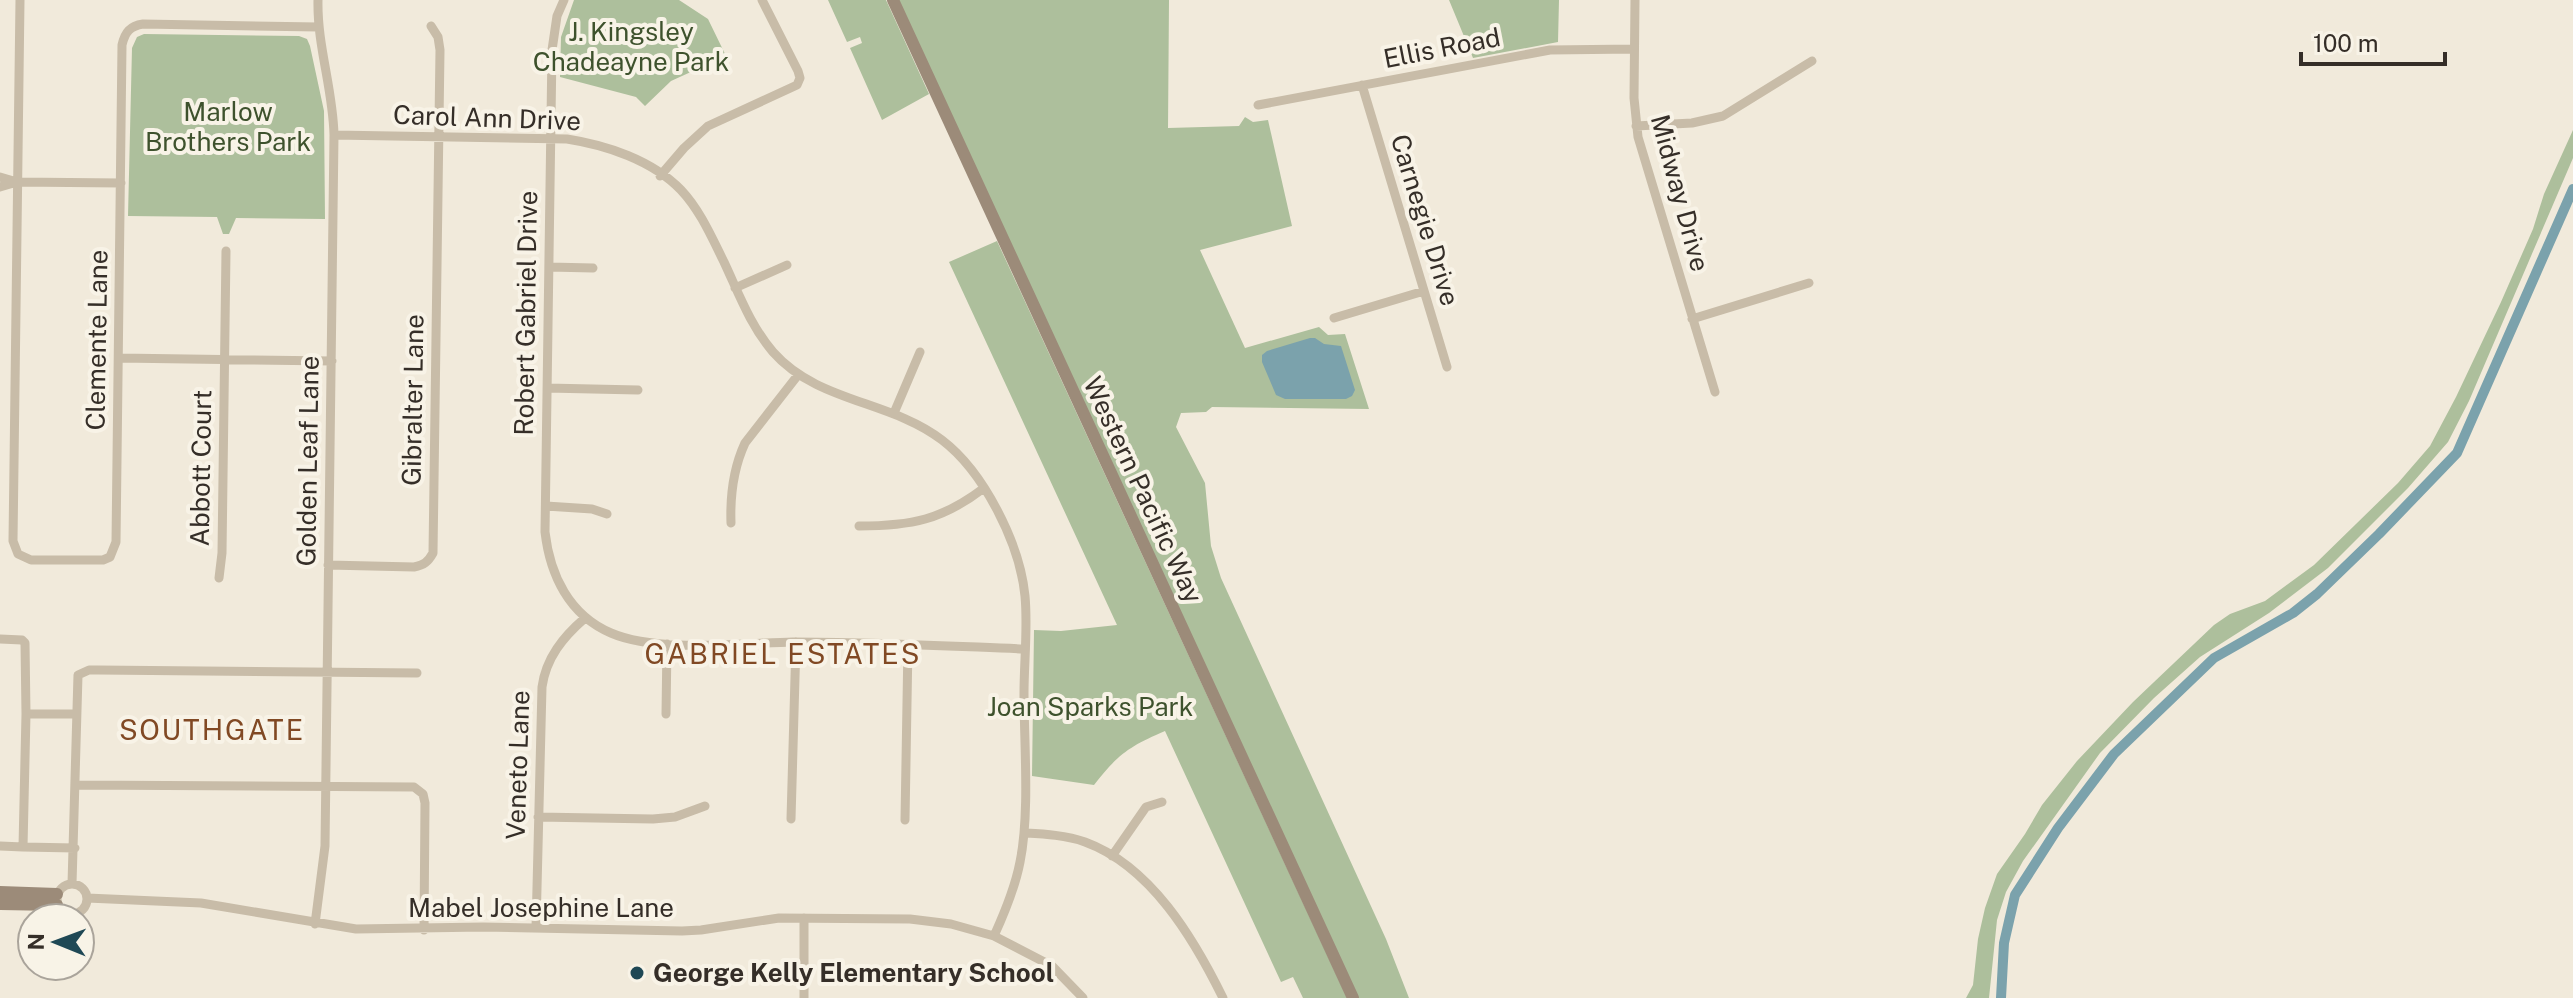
<svg xmlns="http://www.w3.org/2000/svg" width="2573" height="998" font-family="'Public Sans',sans-serif">
	<style>
		.green { fill: #adbf9c }
		.water { fill: #7ba2ac }
		.lines { fill: none; stroke-linecap: round; stroke-linejoin: round }
		.canal { stroke: #7ba2ac; stroke-width: 10 }
		.street { stroke: #c8bca8; stroke-width: 9 }
		.secondary { stroke: #9c8b79; stroke-width: 12 }
		.poi-dot { fill: #1f4855; stroke: #f8f3e7; stroke-width: 3 }
		.labels { text-anchor: middle; stroke-width: 8; stroke-linejoin: round; paint-order: stroke }
		.park-label { font-size: 26px; fill: #3e522d; stroke: #f8f3e7 }
		.street-label { font-size: 26px; fill: #352e28; stroke: #f8f3e7 }
		.poi-label { font-size: 26px; font-weight: bold; fill: #352e28; stroke: #f8f3e7; text-anchor: start }
		.neighbourhood-label { font-size: 28px; letter-spacing: 2px; fill: #814924; stroke: #f8f3e7 }
	</style>
	<rect width="100%" height="100%" fill="#f1eadb"/>
	<path class="green" d="M574,0H679L708,19L726,56L671,81L645,106L636,97L560,77L561,37Z
		M828,0H886L929,94L882,120L850,48L862,43L860,37L847,42Z
		M895,0H1169L1168,128L1239,126L1245,117L1253,122L1268,120L1292,226L1200,250L1245,348L1319,327L1328,335L1345,334L1369,409L1212,407L1206,412L1181,413L1176,427L1205,483L1211,546L1221,578L1386,939L1409,998H1358Z
		M1449,0H1559L1558,42L1473,58Z
		M144,34L299,36L307,39L310,46L324,111L325,219L236,218L229,234H223L217,217L128,216L132,48L137,37Z
		M2573,130V158L2469,401L2448,442L2408,488L2328,568L2269,613L2200,657L2154,698L2100,753L2023,861L2006,892L1997,920L1989,998H1966L1973,985L1978,939L1985,908L1997,874L2025,834L2042,805L2077,761L2133,702L2214,625L2230,614L2265,601L2314,565L2398,483L2430,446L2456,397L2501,302L2533,229L2544,194Z
		M997,241L1347,998H1303L1293,977L1281,982L1165,731C1130,746 1118,754 1094,785L1032,776L1034,630L1061,631L1117,625L949,262Z"/>
	<path class="water" d="M1310,338H1315L1324,344L1341,346L1355,390L1352,396L1346,399H1285L1276,395L1262,362V355L1267,351Z"/>
	<g class="lines">
		<path class="canal" d="M2001,998L2004,943L2015,895L2058,828L2114,754L2214,658L2293,613L2317,594L2379,534L2457,453L2573,189"/>
		<path class="street" d="M20,0L13,541L18,554L31,560H103L110,557L116,542L122,45C125,32 130,26 143,24L318,27
			M564,0L557,16L552,50L545,532C550,575 569,615 611,633C657,653 741,643 793,642C870,642 947,646 1024,649
			M1635,0L1634,98L1638,137L1715,392
			M1362,85L1447,367
			M1258,105L1550,50L1634,49
			M1636,126L1692,123L1723,116L1812,61
			M334,135L567,139C606,145 652,160 681,190C700,210 712,238 724,262C739,294 750,325 773,352C818,403 890,400 942,440C984,472 1020,544 1025,596C1028,628 1024,662 1024,693C1024,744 1030,813 1020,862C1015,888 1005,912 994,936
			M660,176L684,148L708,126L797,85L800,78L798,71L762,0
			M0,177L17,182L121,183
			M0,187L17,182
			M549,267L593,268
			M735,288L787,265
			M1334,318L1424,291
			M1692,319L1809,283
			M119,358L332,361
			M547,388L638,390
			M894,413L920,352
			M546,506L592,509L607,514
			M731,523C730,495 733,469 745,443L798,375
			M859,526C911,526 942,520 984,488
			M328,565L414,567C424,565 428,562 433,553L440,50L438,37L431,26
			M219,578L222,553L226,251
			M0,639L22,640L25,643L26,714
			M666,714L667,644
			M76,785L414,787L423,794L425,803L424,930
			M538,817L653,819L675,817L705,806
			M791,819L796,642
			M905,820L908,644
			M1024,833C1043,834 1066,835 1085,842C1151,866 1194,939 1223,998
			M0,846L23,847
			M75,848L23,847L26,714H75
			M1112,856L1146,807L1162,802
			M57 899a15 15 0 1 1 30 0a15 15 0 1 1-30 0Z
			M72,884L78,675L89,670H98L417,673
			M87,898L201,903L356,929L483,927L682,931L701,930L779,918L910,919L951,924L994,936L1052,966L1083,998
			M315,924L325,846L334,135C333,89 317,46 318,0
			M536,928L542,687C546,658 563,637 585,618
			M804,998V918"/>
		<path class="secondary" d="M893,0L1353,998
			M0,892L57,894
			M0,904L57,905"/>
	</g>
	<circle class="poi-dot" cx="637" cy="973" r="8"/>
	<g class="labels">
		<g class="park-label">
			<text x="631" y="41">J. Kingsley<tspan x="631" dy="30">Chadeayne Park</tspan></text>
			<text x="228" y="121">Marlow<tspan x="228" dy="30">Brothers Park</tspan></text>
			<text x="1090" y="716">Joan Sparks Park</text>
		</g>
		<g class="street-label">
			<text transform="translate(1442 48) rotate(-11)" y="9">Ellis Road</text>
			<text transform="translate(487 118) rotate(2)" y="9">Carol Ann Drive</text>
			<text transform="translate(1680 193) rotate(75)" y="9">Midway Drive</text>
			<text transform="translate(1425 220) rotate(73)" y="9">Carnegie Drive</text>
			<text transform="translate(526 313) rotate(-89)" y="9">Robert Gabriel Drive</text>
			<text transform="translate(97 340) rotate(-89)" y="9">Clemente Lane</text>
			<text transform="translate(413 400) rotate(-89)" y="9">Gibralter Lane</text>
			<text transform="translate(308 461) rotate(-89)" y="9">Golden Leaf Lane</text>
			<text transform="translate(201 468) rotate(-89)" y="9">Abbott Court</text>
			<text transform="translate(1143 490) rotate(65)" y="9">Western Pacific Way</text>
			<text transform="translate(518 765) rotate(-88)" y="9">Veneto Lane</text>
			<text x="541" y="917">Mabel Josephine Lane</text>
		</g>
		<g class="poi-label">
			<text x="653" y="982">George Kelly Elementary School</text>
		</g>
		<g class="neighbourhood-label">
			<text x="783" y="664">GABRIEL ESTATES</text>
			<text x="212" y="740">SOUTHGATE</text>
		</g>
	</g>
	<g transform="translate(56 942) rotate(271)"><circle r="38" fill="#f8f3e7" stroke="#aaa49b" stroke-width="2"/>
	<path d="M0-6L14 30L0 20L-14 30Z" fill="#1f4855"/>
	<text y="-12" font-size="22" font-weight="bold" text-anchor="middle" fill="#352e28">N</text>
	</g>
	<path d="M2301 52v12h144v-12" fill="none" stroke="#352e28" stroke-width="4"/>
	<text x="2313" y="52" font-size="24" fill="#352e28" stroke="#f8f3e7" stroke-width="6" paint-order="stroke">100 m</text>
</svg>
